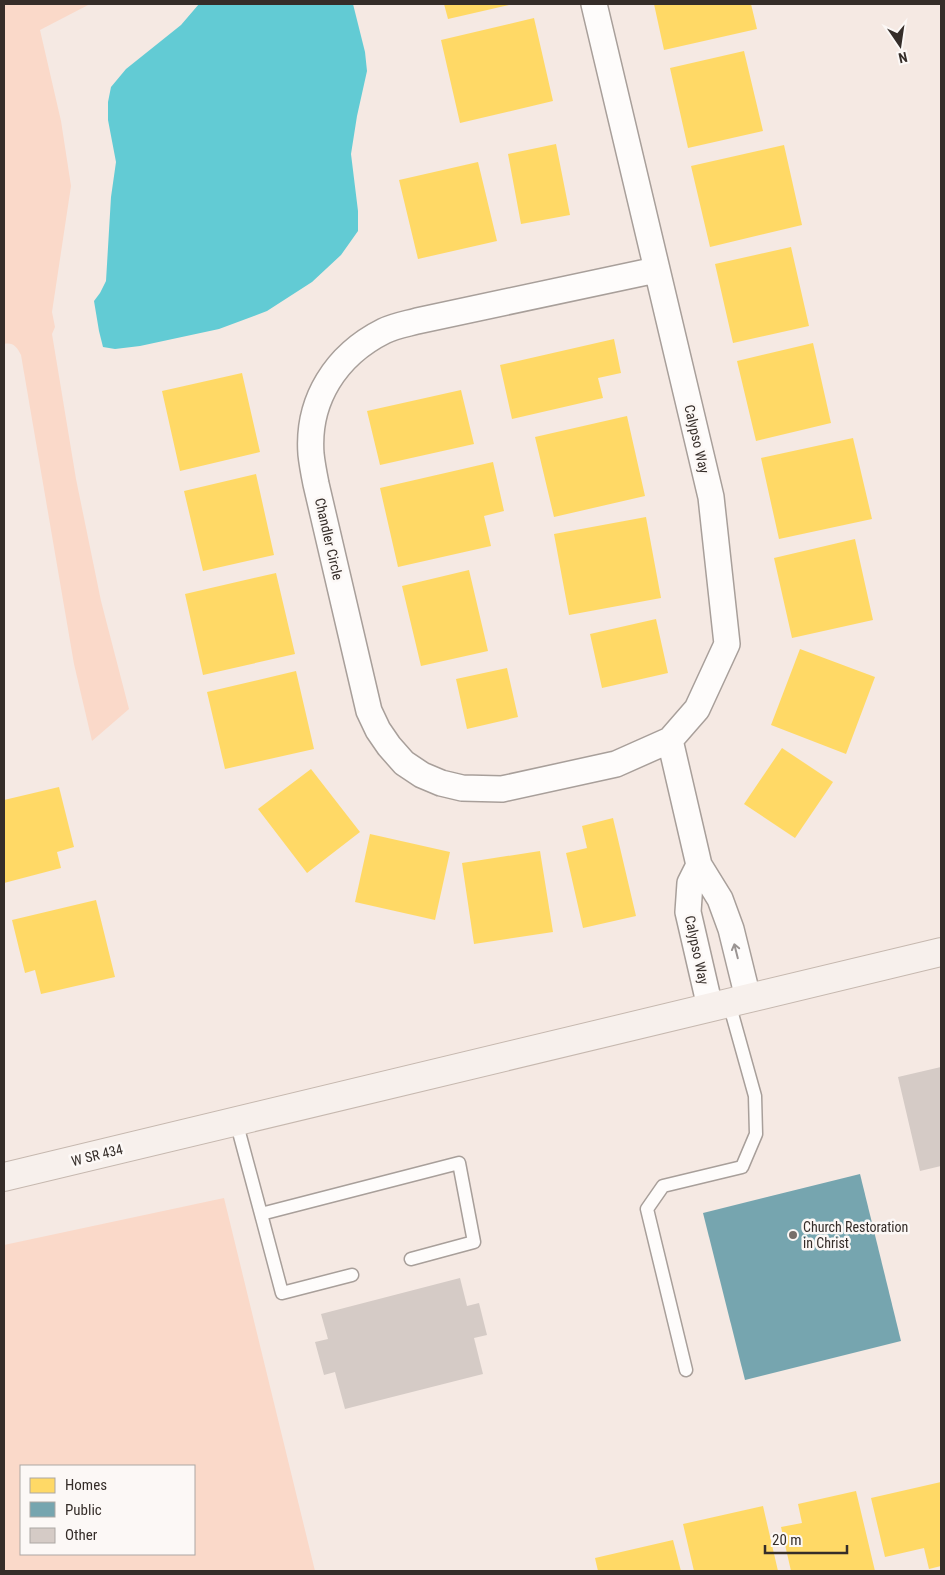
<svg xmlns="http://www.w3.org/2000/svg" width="945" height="1575" font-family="'Roboto Condensed',sans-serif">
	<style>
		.green { fill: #fad9c9; fill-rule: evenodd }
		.water { fill: #62cbd4 }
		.homes { fill: #ffd966 }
		.public { fill: #76a5af }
		.building { fill: #d5cbc6 }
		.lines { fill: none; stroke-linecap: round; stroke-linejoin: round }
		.lane-casing { stroke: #a89f9a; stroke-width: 15 }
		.street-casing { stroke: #a89f9a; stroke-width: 28 }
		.primary-casing { stroke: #c6b8af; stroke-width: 30 }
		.lane { stroke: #fefcfb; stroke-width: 12 }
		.street { stroke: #fefcfb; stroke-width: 25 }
		.primary { stroke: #f7f0ec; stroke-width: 28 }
		.oneway { stroke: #9a9492 }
		.poi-dot { fill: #786f6a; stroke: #fcf8f6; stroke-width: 2 }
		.labels { text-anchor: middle; stroke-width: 5; stroke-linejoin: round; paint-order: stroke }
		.street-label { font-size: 14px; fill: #352d29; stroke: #fcf8f6 }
		.poi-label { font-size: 14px; fill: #352d29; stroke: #fcf8f6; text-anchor: start }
	</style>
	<rect width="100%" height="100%" fill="#f5e9e3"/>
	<path class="green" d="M4,4H90L40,30L61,121L71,186L52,312L55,327L52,334L76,479L101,601L129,709L92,741L74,664L21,355C17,347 13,342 4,344Z
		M224,1198L315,1571H4V1245ZM21,1466H194V1554H21Z"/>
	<path class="water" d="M199,4H353L365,52L367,71L357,116L351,154L358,211V231L341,255L312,282L267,311L219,329L140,346L115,349L103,347L99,331L94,301L100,293L106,281L111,197L116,162L108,120V102L111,87L126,69L181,25Z"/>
	<path class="homes" d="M444,4H509V5L448,19Z
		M654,4H751L757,29L664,50Z
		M534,18L553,101L460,123L441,40Z
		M744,51L763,131L688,148L670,68Z
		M556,144L570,215L521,224L508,154Z
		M784,145L802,225L710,247L691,166Z
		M478,162L497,241L418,259L399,180Z
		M791,247L809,326L733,343L715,264Z
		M614,339L621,373L598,378L603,398L512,419L500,365Z
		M813,343L831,423L756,441L737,361Z
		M242,373L260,452L180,471L162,391Z
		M461,390L474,444L380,465L367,411Z
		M627,416L645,496L554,517L535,437Z
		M853,438L872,519L779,539L761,458Z
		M493,462L504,511L484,516L491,546L398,567L380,488Z
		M256,474L274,555L203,571L184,491Z
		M646,517L661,598L569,615L554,534Z
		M855,539L873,620L792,638L774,558Z
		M469,570L488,651L421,666L402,586Z
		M276,573L295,654L203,675L185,594Z
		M656,619L668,673L602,688L590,634Z
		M800,649L875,677L846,754L771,725Z
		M507,668L518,717L467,729L456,679Z
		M296,671L314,749L225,769L207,692Z
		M782,748L833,782L795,838L744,804Z
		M311,769L360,832L307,873L258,809Z
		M59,787L74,847L57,852L61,868L4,883V800Z
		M613,818L636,916L583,928L566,853L587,848L582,826Z
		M370,834L450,852L435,920L355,902Z
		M540,851L553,932L474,944L462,863Z
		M96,900L115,977L41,994L35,970L25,973L12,920Z
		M941,1482V1566L929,1569L924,1548L885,1557L871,1498Z
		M856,1491L875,1571H791L781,1527L802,1523L798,1504Z
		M763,1506L778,1571H694L683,1524Z
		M673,1540L681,1571H598L595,1558Z"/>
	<path class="public" d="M860,1174L901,1341L745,1380L703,1213Z"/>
	<path class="building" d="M941,1067V1166L920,1171L898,1077Z
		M460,1278L467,1306L479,1303L487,1335L474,1338L483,1374L345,1409L335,1372L324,1375L315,1342L328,1339L321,1314Z"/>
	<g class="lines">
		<g class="lane-casing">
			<path id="lane" d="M236,1121L261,1214L459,1163L474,1242L411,1259
				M261,1214L282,1293L352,1275
				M686,1370L647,1209L663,1186L742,1167L756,1134L755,1096L729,1003"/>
		</g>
		<g class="street-casing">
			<path id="street" d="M594,4L711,497L727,644L697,709L670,740L616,764L502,789L462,788L441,783L422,775L404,763L389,746L378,730L369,711L316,484C314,474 312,464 311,454C307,400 336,355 384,331C394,326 406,324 417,321L656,270
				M670,740L699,865L720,899L731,929L748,998
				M699,865L690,883L688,912L710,1007"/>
		</g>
		<g class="primary-casing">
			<path id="primary" d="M4,1177L941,952"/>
		</g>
		<use href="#lane" class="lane"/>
		<use href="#street" class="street"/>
		<use href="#primary" class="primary"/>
	</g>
	<defs><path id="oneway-shaft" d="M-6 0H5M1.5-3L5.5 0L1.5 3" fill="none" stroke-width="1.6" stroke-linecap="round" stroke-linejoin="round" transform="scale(1.25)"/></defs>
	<use class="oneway" href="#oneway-shaft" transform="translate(736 951) rotate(-104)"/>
	<circle class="poi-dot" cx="793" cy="1235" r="5"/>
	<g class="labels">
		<g class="street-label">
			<text transform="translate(697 439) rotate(77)" y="5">Calypso Way</text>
			<text transform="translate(329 539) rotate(77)" y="5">Chandler Circle</text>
			<text transform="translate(697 950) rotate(78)" y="5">Calypso Way</text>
			<text transform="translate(97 1155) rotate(-14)" y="5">W SR 434</text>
		</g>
		<g class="poi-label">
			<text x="803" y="1232">Church Restoration<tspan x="803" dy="16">in Christ</tspan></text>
		</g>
	</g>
	<rect width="945" height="1575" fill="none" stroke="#352d29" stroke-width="10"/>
	<rect x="20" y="1465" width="175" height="90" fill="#fcf8f6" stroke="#aca7a4"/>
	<rect x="30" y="1478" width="25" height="15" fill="#ffd966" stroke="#aca7a4"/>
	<text x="65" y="1490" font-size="15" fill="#352d29">Homes</text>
	<rect x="30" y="1502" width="25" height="15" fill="#76a5af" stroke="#aca7a4"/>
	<text x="65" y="1515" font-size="15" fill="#352d29">Public</text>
	<rect x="30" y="1528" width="25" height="15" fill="#d5cbc6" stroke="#aca7a4"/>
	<text x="65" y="1540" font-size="15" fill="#352d29">Other</text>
	<g transform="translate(900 45) rotate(167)" stroke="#fcf8f6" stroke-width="4" paint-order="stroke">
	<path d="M0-4L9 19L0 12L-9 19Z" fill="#352d29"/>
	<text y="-8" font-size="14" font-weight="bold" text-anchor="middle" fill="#352d29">N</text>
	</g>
	<path d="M765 1545v8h82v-8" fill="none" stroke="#352d29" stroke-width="2.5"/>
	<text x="772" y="1545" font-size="15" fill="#352d29" stroke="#fcf8f6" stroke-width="4" paint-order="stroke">20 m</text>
</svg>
